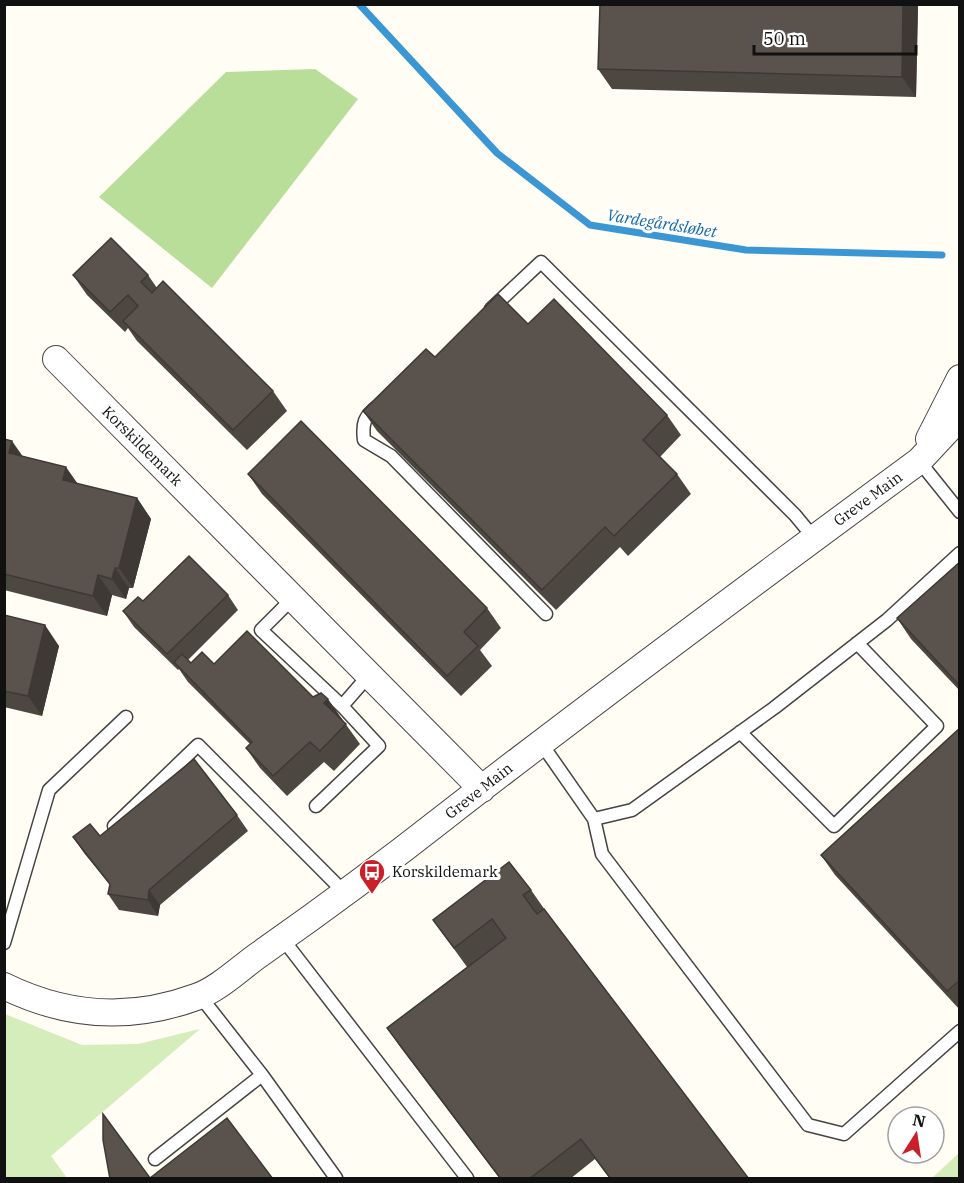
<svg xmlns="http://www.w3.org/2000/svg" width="964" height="1183" font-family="'IBM Plex Serif',serif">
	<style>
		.green { fill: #d5ecbb }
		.forest { fill: #b9de99 }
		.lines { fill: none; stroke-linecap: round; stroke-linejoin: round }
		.stream { stroke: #3a97d4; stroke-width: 7 }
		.lane-casing { stroke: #444; stroke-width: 15 }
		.street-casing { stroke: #444; stroke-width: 28 }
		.lane { stroke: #fff; stroke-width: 12 }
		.street { stroke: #fff; stroke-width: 26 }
		.wall { fill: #4d4741 }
		.shaded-wall { fill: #3f3935 }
		.building { fill: #5a524c; stroke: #3f3935; stroke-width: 1.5 }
		.labels { text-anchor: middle; stroke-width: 6; stroke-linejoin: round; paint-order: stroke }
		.street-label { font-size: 15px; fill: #111; stroke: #fff }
		.poi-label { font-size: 15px; fill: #111; stroke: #fff; text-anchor: start }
		.water-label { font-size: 16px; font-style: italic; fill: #1269aa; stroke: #fff }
	</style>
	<rect width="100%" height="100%" fill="#fffdf4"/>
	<path class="green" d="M5,1014L82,1045L138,1044L200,1029L51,1156L67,1178H5Z
		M959,1153V1178H932Z"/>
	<path class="forest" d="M315,69L358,99L212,288L99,197L226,72Z"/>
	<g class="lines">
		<path class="stream" d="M359,4L497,153L590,225L746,250L942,255"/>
		<g class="lane-casing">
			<path id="lane" d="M491,309L541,262L795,515L814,538
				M378,406C364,416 362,424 364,440L391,456L546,614
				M919,461L960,512
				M293,598L261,630L342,706L379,746L316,806
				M342,706L369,675
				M740,732L834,826L937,726L857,643
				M541,743L594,819L602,854L808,1125L844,1134L960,1031
				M594,819L632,810L774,708L887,620L960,553
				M114,826L198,745L346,894
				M282,938L467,1178
				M4,943L49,790L126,717
				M200,996L262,1075L336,1178
				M155,1159L262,1075"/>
		</g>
		<g class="street-casing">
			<path id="street" d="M56,359L482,789
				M929,439L960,378
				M4,986C67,1017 131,1021 196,997C219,989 241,967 260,954C324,909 385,864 446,816C602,695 760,578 919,461L960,417"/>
		</g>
		<use href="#lane" class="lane"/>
		<use href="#street" class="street"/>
	</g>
	<path class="wall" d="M918,4L916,97L612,89L598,69Z
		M73,275H148L157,288L273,391L287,411L247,450L137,341L128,328L125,332L87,295Z
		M528,324L667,415L681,435L660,457L677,474L691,494L628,556L620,547L556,610L377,431L363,411L435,357Z
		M4,439L23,457L78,484L137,498L151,519L133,588H129L126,599L112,595L107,616L4,590Z
		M248,474L487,608L501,628L480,650L492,666L461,696L262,494Z
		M960,562V691L911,639L897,618Z
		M228,595L238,610L188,660L191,663L214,664L313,697L342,719L360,744L334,771L324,762L287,796L260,768L246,748L250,744L188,682L179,669L178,670L134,627L123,611L143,601Z
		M4,615L59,646L42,716L4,707Z
		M960,728V1010L835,875L821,855Z
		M237,815L248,831L160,905L158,916L119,910L108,894L110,885L84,853L73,837L100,836Z
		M531,890L545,910L749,1179H610L595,1159L570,1179H500L401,1048L387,1028L467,967L433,920Z"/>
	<path class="shaded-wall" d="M903,4H918L916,97L902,77Z
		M12,441L26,461L9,453Z
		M66,467L80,487L63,480Z
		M137,498L151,519L133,588L119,568Z
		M115,568L129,588L126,599L112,579Z
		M98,575L112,595L107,616L93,596Z
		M45,625L59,646L42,716L28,696Z
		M328,699L342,719L338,723L324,703Z
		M149,890L160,905L158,916L148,900Z"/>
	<path class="building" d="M600,4H903L902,77L598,69Z
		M111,238L148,275L141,282L152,293L163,281L273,391L233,430L123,321L138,306L128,295L110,312L73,275Z
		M498,294L528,324L554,299L667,415L643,440L677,474L614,536L605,527L542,590L363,411L426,349L435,357Z
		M301,421L487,608L464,632L478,646L447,676L248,474Z
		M4,439L12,441L9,453L66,467L63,480L137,498L119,568H115L112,579L98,575L93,596L4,574Z
		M189,556L228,595L167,654L123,611L138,597L143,601Z
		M960,562V686L897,618Z
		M4,615L45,625L28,696L4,691Z
		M247,631L313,697L321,693L328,699L324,703L346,724L320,751L310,742L273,776L246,748L252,742L174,662L182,654L191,663L202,652L214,664Z
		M960,728V980L947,991L821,855Z
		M194,759L237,815L149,890L148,900L108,894L110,884L73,837L90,824L100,836Z
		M509,862L531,890L523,895L537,914L544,909L749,1179H611L581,1139L529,1179H501L387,1028L506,938L492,919L454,948L433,920Z
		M103,1114L150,1178L227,1118L273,1179H110L103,1140Z"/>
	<defs>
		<g id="bus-pin" transform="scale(1.35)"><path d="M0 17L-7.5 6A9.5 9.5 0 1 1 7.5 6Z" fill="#c9202a" stroke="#fff"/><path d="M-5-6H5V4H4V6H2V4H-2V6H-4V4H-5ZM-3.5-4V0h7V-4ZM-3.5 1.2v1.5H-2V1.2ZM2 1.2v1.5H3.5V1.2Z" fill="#fff"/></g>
	</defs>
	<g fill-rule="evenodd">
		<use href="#bus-pin" x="372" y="872"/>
	</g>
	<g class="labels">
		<g class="street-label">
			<text transform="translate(142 446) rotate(45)" y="5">Korskildemark</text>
			<text transform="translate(868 499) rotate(-36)" y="5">Greve Main</text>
			<text transform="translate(479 791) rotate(-38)" y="5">Greve Main</text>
		</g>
		<g class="poi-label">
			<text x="392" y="877">Korskildemark</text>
		</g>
		<g class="water-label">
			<text transform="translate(662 223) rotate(9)" y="6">Vardegårdsløbet</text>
		</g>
	</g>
	<rect width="964" height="1183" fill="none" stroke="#111111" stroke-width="12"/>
	<g transform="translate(916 1135) rotate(12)"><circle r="28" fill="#ffffff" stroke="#a0a0a0" stroke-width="1.5"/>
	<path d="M0-4.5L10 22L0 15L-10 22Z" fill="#c9202a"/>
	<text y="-9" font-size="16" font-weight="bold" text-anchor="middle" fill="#111111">N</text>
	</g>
	<path d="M754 45v9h162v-9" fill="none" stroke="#111111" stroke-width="3"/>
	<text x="763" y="45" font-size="18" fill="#111111" stroke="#ffffff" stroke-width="4.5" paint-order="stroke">50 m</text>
</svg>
